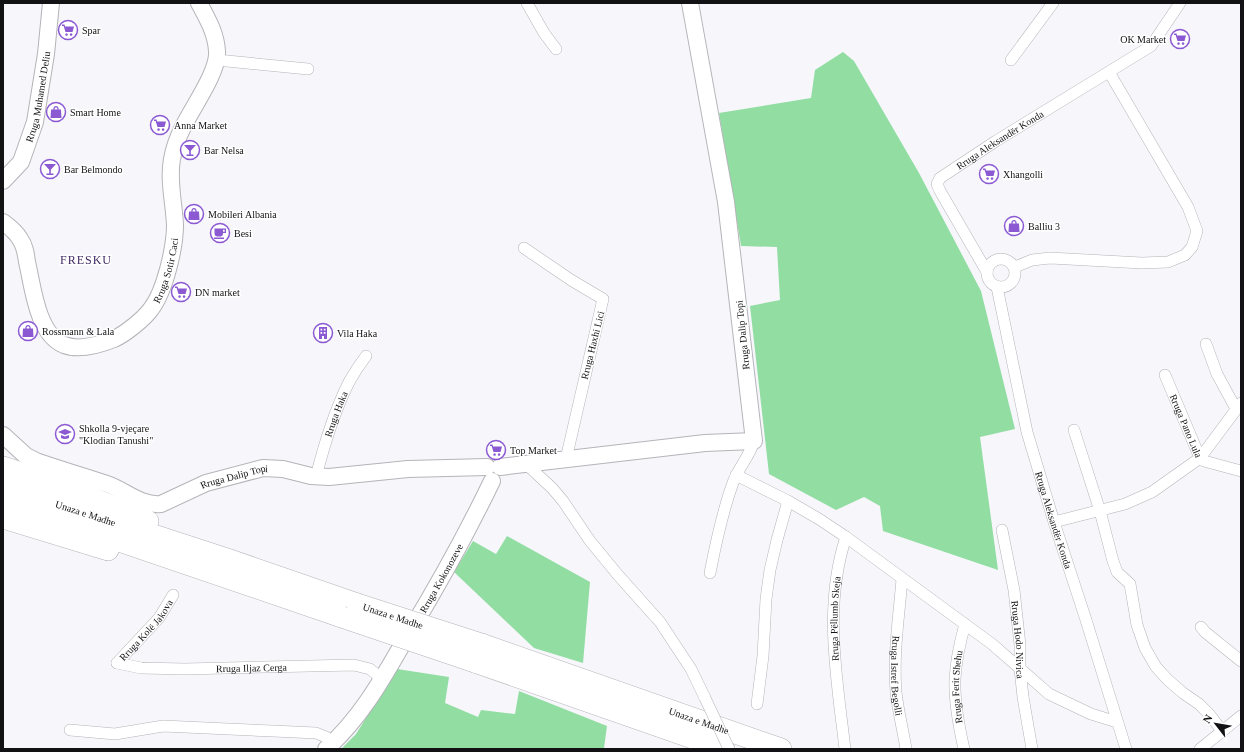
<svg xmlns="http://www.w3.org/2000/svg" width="1244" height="752" font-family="'Times New Roman',serif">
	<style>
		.green { fill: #91dda2 }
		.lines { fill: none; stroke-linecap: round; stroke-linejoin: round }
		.street-casing { stroke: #b4b4b9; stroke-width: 12 }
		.secondary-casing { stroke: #b4b4b9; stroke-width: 18 }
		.highway-casing { stroke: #b4b4b9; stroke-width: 22 }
		.street { stroke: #fff; stroke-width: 11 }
		.secondary { stroke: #fff; stroke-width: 16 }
		.highway { stroke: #fff; stroke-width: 21 }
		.street-bridge-casing { stroke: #b4b4b9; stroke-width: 12; stroke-linecap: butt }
		.highway-bridge-casing { stroke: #b4b4b9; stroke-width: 22; stroke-linecap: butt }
		.street-bridge { stroke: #fff; stroke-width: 11 }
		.highway-bridge { stroke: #fff; stroke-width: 21 }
		.labels { text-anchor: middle; stroke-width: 3; stroke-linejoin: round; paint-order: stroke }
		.poi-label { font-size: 10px; fill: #121214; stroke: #fff; text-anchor: start }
		.street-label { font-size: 10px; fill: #121214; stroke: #fff }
		.quarter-label { font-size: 12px; letter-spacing: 1px; fill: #412a64; stroke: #fff }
	</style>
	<rect width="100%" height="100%" fill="#f6f6fb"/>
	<path class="green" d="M843,52L854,61L919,173L981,291L1015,429L980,437L998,570L883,531L880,506L864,497L836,510L769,474L750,306L780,300L777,247L741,246L719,113L811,98L815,70Z
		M507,536L590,582L583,663L534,648L454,572L473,541L496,554Z
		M397,669L449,677L445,703L478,717L481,710L515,714L519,691L607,726L604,748L603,749H341L356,734Z"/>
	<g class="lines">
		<g class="street-casing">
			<g id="street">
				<path d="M527,3L544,33L556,49"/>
				<path d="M217,60L308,69"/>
				<path d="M1011,60L1053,3"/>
				<path d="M524,248L571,280L603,299L566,459"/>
				<circle cx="1001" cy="273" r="14"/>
				<path d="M1015,267L1032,260L1050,258L1142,263L1168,262L1185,255L1192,247L1197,231L1188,207L1109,72"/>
				<path id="s1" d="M987,272L940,191L937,184L940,178L996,141L1151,46L1180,3"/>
				<path id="s2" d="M997,287L1027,432L1054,522L1086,620L1126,749"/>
				<path d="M1206,344L1217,374L1236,409"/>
				<path id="s3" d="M1165,375L1200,458L1204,461L1241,471"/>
				<path d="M1074,430L1100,511L1113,561L1117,572L1130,584L1137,625L1145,648L1156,667L1168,680L1183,693L1199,704L1210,715L1222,731"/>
				<path d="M525,463L552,488L563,501L590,541L618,575L660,622L691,669L705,698"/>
				<path d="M736,475L788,501L819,519L846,537L992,644L1049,694L1091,714L1117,722"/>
				<path id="s4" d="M316,477C324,445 334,412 349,382C354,373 360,364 366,356"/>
				<path d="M1054,522L1125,504L1152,492L1200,458L1241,403"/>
				<path id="s5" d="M1002,530L1014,590L1020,645V669L1023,697L1032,749"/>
				<path d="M710,573C716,542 723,509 734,480C740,466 750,455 754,441"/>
				<path id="s6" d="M902,579C899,616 893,654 896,692C898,711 903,730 906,749"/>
				<path d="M1201,627L1205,632L1241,661"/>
				<path id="s7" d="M117,663L141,668L185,669L354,665L370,669L382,679"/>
				<path id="s8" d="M117,663L159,618L173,595"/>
				<path d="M757,704L763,656L766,599L770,570L777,540L788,501"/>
				<path d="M70,730L115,734L163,726L273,731L316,733L326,737L333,743"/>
				<path id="s9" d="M845,749C837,679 823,606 846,537"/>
				<path id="s10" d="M964,749C959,727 954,702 955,679C956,660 960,642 965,624"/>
				<path d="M1200,749L1241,716"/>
			</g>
		</g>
		<g class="secondary-casing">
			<g id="secondary">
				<path id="s11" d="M3,181L21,162L35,122L46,54L51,3"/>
				<path id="s12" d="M3,222C10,227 16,232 20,239C25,246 26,254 27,262C33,287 37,334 64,345C80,351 99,345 114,339C125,334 144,319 151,309C165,291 175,247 175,225C174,203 168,180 172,159C174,148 178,137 183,127C192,108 219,71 217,51C216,33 207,18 199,3"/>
				<path id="s13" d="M3,435L26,456L36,461C59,469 83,476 107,484C125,490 140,506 161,504L206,483L263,468L283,469L311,476L329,477L408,469L487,467"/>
				<path d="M500,467L705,443L754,441L726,202L690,3"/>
				<path id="s14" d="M326,749C361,718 383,678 406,638C437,587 466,535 492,481"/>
			</g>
		</g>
		<g class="highway-casing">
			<g id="highway">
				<path d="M3,467C52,483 101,500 148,521"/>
				<path id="s15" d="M3,486L230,560L357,604"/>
				<path d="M5,502L342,617"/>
				<path d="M3,518L108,550"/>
				<path id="s16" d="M481,644L781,749"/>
				<path d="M475,662L724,749"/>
			</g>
		</g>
		<use href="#street" class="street"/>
		<use href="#secondary" class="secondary"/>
		<use href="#highway" class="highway"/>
		<g class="street-bridge-casing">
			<path id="street-bridge" d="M705,698L729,749"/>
		</g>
		<g class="highway-bridge-casing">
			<g id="highway-bridge">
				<path id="s17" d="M357,604L481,644"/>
				<path d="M342,617L475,662"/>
			</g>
		</g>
		<use href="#street-bridge" class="street-bridge"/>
		<use href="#highway-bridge" class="highway-bridge"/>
	</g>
	<defs>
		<g id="supermarket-ring" transform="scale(1)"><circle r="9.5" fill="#fff" stroke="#8b5ad3" stroke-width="1.5"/><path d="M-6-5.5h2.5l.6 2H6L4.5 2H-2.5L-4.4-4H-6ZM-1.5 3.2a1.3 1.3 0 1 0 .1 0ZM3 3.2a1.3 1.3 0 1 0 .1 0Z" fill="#8b5ad3"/></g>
		<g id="shop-ring" transform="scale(1)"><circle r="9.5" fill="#fff" stroke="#8b5ad3" stroke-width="1.5"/><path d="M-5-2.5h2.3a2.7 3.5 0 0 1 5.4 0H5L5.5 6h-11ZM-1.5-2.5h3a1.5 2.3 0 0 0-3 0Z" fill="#8b5ad3"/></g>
		<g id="bar-ring" transform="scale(1)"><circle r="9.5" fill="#fff" stroke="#8b5ad3" stroke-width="1.5"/><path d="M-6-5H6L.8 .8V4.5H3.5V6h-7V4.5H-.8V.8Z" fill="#8b5ad3"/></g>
		<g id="cafe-ring" transform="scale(1)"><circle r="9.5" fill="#fff" stroke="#8b5ad3" stroke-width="1.5"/><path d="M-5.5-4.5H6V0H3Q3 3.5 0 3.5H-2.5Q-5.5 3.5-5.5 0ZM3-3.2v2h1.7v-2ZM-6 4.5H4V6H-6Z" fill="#8b5ad3"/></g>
		<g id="building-ring" transform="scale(1)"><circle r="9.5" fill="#fff" stroke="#8b5ad3" stroke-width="1.5"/><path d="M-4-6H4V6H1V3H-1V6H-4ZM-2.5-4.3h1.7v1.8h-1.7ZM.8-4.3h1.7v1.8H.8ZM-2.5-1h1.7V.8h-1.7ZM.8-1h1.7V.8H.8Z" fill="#8b5ad3"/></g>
		<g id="school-ring" transform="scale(1)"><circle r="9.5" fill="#fff" stroke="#8b5ad3" stroke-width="1.5"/><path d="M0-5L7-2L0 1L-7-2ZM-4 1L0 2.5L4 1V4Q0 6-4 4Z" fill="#8b5ad3"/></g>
	</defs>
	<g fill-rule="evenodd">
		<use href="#supermarket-ring" x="68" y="30"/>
		<use href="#supermarket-ring" x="1180" y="39"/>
		<use href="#shop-ring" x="56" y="112"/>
		<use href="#supermarket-ring" x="160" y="125"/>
		<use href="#bar-ring" x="190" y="150"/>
		<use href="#bar-ring" x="50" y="169"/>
		<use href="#supermarket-ring" x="989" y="174"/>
		<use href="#shop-ring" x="194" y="214"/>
		<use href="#shop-ring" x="1014" y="226"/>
		<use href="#cafe-ring" x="220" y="233"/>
		<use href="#supermarket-ring" x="181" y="292"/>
		<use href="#shop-ring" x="28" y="331"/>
		<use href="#building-ring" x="323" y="333"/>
		<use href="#school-ring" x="65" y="434"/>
		<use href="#supermarket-ring" x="496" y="450"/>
	</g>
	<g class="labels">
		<g class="poi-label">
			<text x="82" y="34">Spar</text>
			<text x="1166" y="43" text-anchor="end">OK Market</text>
			<text x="70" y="116">Smart Home</text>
			<text x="174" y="129">Anna Market</text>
			<text x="204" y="154">Bar Nelsa</text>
			<text x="64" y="173">Bar Belmondo</text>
			<text x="1003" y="178">Xhangolli</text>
			<text x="208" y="218">Mobileri Albania</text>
			<text x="1028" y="230">Balliu 3</text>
			<text x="234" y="237">Besi</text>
			<text x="195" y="296">DN market</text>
			<text x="42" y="335">Rossmann &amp; Lala</text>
			<text x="337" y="337">Vila Haka</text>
			<text x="79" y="432">Shkolla 9-vjeçare<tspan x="79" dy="12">"Klodian Tanushi"</tspan></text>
			<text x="510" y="454">Top Market</text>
		</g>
		<g class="street-label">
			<text dy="4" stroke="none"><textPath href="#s11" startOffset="94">Rruga Muhamed Deliu</textPath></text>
			<text dy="4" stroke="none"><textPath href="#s1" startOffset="179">Rruga Aleksandër Konda</textPath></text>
			<text dy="4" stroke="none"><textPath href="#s12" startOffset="284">Rruga Sotir Caci</textPath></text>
			<text transform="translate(742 335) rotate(-96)" y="4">Rruga Dalip Topi</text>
			<text transform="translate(592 345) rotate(-76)" y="4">Rruga Haxhi Lici</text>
			<text dy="4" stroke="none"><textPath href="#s4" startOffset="66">Rruga Haka</textPath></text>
			<text dy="4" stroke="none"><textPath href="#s3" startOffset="55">Rruga Pano Lula</textPath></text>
			<text dy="4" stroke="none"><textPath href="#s13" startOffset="254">Rruga Dalip Topi</textPath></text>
			<text dy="4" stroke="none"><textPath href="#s15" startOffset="87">Unaza e Madhe</textPath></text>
			<text dy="4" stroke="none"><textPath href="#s2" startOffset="240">Rruga Aleksandër Konda</textPath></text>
			<text dy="4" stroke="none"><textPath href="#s14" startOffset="207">Rruga Kokonozeve</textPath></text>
			<text dy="4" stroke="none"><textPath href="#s17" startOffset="38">Unaza e Madhe</textPath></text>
			<text dy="4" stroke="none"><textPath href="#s9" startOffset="131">Rruga Pëllumb Skeja</textPath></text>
			<text dy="4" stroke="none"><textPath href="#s8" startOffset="44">Rruga Kolë Jakova</textPath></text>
			<text dy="4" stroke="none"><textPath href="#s5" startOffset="111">Rruga Hodo Nivica</textPath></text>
			<text dy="4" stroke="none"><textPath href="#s7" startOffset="135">Rruga Iljaz Cerga</textPath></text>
			<text dy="4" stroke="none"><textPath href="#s6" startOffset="97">Rruga Istref Begolli</textPath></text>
			<text dy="4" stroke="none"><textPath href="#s10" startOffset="63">Rruga Ferit Shehu</textPath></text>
			<text dy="4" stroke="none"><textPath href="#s16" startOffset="231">Unaza e Madhe</textPath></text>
		</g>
		<g class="quarter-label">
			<text x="86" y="264">FRESKU</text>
		</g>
	</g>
	<rect width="1244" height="752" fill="none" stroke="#121214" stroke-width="8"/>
	<g transform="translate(1216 724) rotate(301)" stroke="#ffffff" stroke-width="3" paint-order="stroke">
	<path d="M0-3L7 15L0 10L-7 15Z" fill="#121214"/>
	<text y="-6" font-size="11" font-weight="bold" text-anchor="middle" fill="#121214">N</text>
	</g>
</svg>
